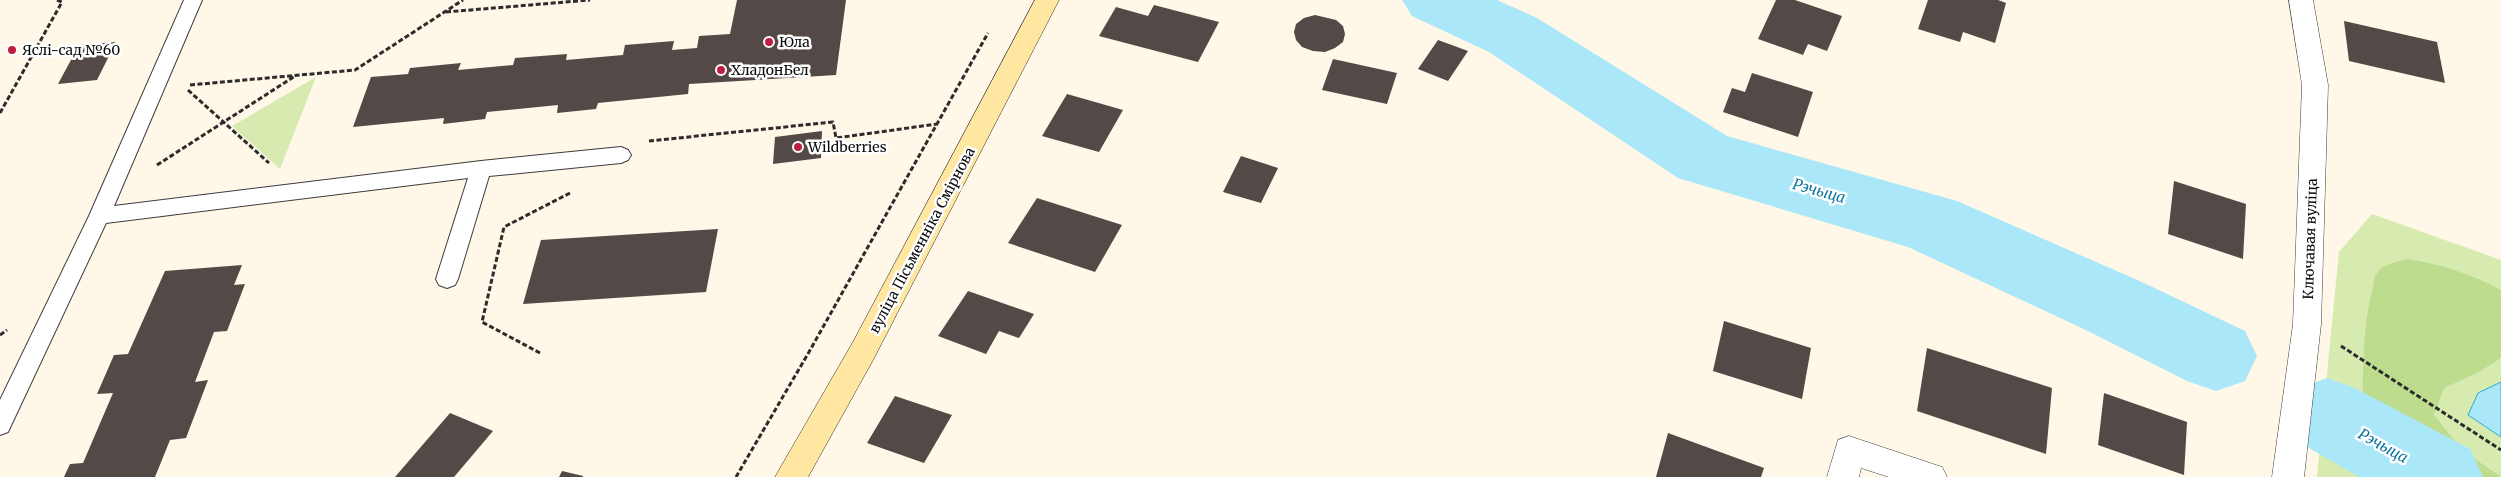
<svg xmlns="http://www.w3.org/2000/svg" width="2501" height="477" font-family="Merriweather,serif">
	<style>
		.green { fill: #d7eab0 }
		.forest { fill: #bddc8e }
		.water { fill: #a9e7f9; stroke: #2daad3 }
		.lines { fill: none; stroke-linecap: round; stroke-linejoin: round }
		.river { fill: #a9e7f9; fill-rule: evenodd }
		.building { fill: #534946 }
		.lane-casing { stroke: #3d3d3d; stroke-width: 2 }
		.street-casing { stroke: #3d3d3d; stroke-width: 1 }
		.secondary-casing { stroke: #2c2c2c; stroke-width: 1 }
		.path { stroke: #2c2c2c; stroke-width: 3; stroke-dasharray: 5 2.5; stroke-linecap: butt }
		.lane { fill: #fff; fill-rule: evenodd }
		.street { fill: #fff; fill-rule: evenodd }
		.secondary { fill: #ffe7a2; fill-rule: evenodd }
		.poi-dot { fill: #bf1d3d; stroke: #fff; stroke-width: 2 }
		.labels { text-anchor: middle; stroke-width: 5; stroke-linejoin: round; paint-order: stroke }
		.poi-label { font-size: 14px; fill: #0a0a0a; stroke: #fff; text-anchor: start }
		.street-label { font-size: 14px; fill: #0a0a0a; stroke: #fff }
		.water-label { font-size: 15px; font-style: italic; fill: #0f76a0; stroke: #fff }
	</style>
	<rect width="100%" height="100%" fill="#fff7e7"/>
	<path class="green" d="M316,77L280,169L232,126Z
		M2372,214L2501,260V477H2317L2339,252Z"/>
	<path class="forest" d="M2407,259C2442,264 2470,274 2501,290V358L2479,372L2444,388L2434,415L2462,450L2501,477H2370C2361,425 2359,338 2373,288C2374,283 2374,276 2377,273C2384,263 2397,262 2407,259Z"/>
	<path class="water" d="M2501,382V437L2468,415L2478,393Z"/>
	<g class="lines">
		<path class="river" d="M1402,0H1497L1537,18L1727,136L1957,201L2144,283L2245,331L2257,356L2245,381L2216,391L2187,381L2088,331L1908,247L1678,178L1489,52L1412,16Z
			M2327,378L2357,389L2470,449L2483,477H2359L2297,441L2284,415L2297,389Z"/>
	</g>
	<path class="building" d="M737,0H846L836,75L689,84L688,94L598,103L596,109L557,113L558,105L487,112L485,119L443,124L444,118L353,127L371,77L408,74L410,68L461,63L458,70L513,65L515,58L567,54L566,60L623,55L625,45L674,41L672,50L697,48L699,36L730,34Z
		M1776,0H1795L1842,16L1827,51L1808,44L1803,55L1758,39Z
		M1928,0H1998L2006,3L1995,43L1963,32L1960,42L1918,29Z
		M1154,5L1219,22L1198,62L1099,36L1116,7L1148,16Z
		M1315,15L1336,20L1343,26L1345,34L1343,42L1335,48L1325,52L1313,51L1302,47L1296,40L1294,32L1296,24L1304,18Z
		M2344,21L2437,42L2445,83L2349,61Z
		M1438,40L1468,51L1448,81L1418,69Z
		M116,42L97,80L58,84L79,45Z
		M1333,59L1397,73L1387,104L1322,90Z
		M1752,73L1813,92L1798,137L1723,112L1732,88L1745,92Z
		M1067,94L1123,110L1099,152L1042,136Z
		M822,131L821,158L773,164L775,137Z
		M1241,156L1278,168L1261,203L1223,192Z
		M2174,181L2246,204L2243,259L2168,234Z
		M1037,198L1122,225L1095,272L1008,243Z
		M718,229L706,292L523,304L541,240Z
		M242,265L234,285L245,284L227,331L214,332L195,382L208,380L186,438L170,440L155,477H64L70,464L83,463L113,393L97,394L114,355L128,354L165,271Z
		M968,291L1034,314L1019,338L999,331L986,354L938,336Z
		M1724,321L1811,348L1802,399L1713,371Z
		M1927,348L2052,388L2046,454L1917,411Z
		M2104,393L2187,422L2184,475L2098,445Z
		M895,396L952,415L924,463L867,443Z
		M450,413L493,431L454,477H395Z
		M1668,433L1764,468L1761,477H1656Z
		M562,471L583,476V477H559Z"/>
	<g class="lines">
		<g class="lane-casing">
			<path id="lane" d="M184,0H202L114,206L481,161L621,147L628,150L631,155L628,160L621,163L489,176L458,279L455,285L447,288L439,285L436,279L468,178L106,223L8,432L0,435V400L89,216Z"/>
		</g>
		<g class="street-casing">
			<path id="street" d="M2289,0H2313L2328,85L2321,324L2304,477H2272L2293,324L2302,85Z
				M1849,436L1942,467L1947,477H1889L1861,468L1859,477H1827L1838,440Z"/>
		</g>
		<g class="secondary-casing">
			<path id="secondary" d="M1035,0H1059L873,360L808,477H775L853,342Z"/>
		</g>
		<path class="path" d="M446,12L590,0
			M190,85L355,70L463,0
			M188,90L269,163
			M0,113L62,2L57,0
			M649,141L833,122L836,138L937,124
			M157,165L295,76
			M0,335L7,330
			M2341,346L2501,450
			M540,353L482,322L504,227L570,193
			M736,477L809,352L988,33"/>
		<use href="#lane" class="lane"/>
		<use href="#street" class="street"/>
		<use href="#secondary" class="secondary"/>
	</g>
	<g class="poi-dot">
		<circle cx="769" cy="42" r="5"/>
		<circle cx="12" cy="50" r="5"/>
		<circle cx="721" cy="70" r="5"/>
		<circle cx="798" cy="147" r="5"/>
	</g>
	<g class="labels">
		<g class="poi-label">
			<text x="779" y="47">Юла</text>
			<text x="22" y="55">Яслі-сад №60</text>
			<text x="731" y="75">ХладонБел</text>
			<text x="808" y="152">Wildberries</text>
		</g>
		<g class="street-label">
			<text transform="translate(2310 239) rotate(-88)" y="5">Ключавая вуліца</text>
			<text transform="translate(922 240) rotate(-62)" y="5">вуліца Пісьменніка Смірнова</text>
		</g>
		<g class="water-label">
			<text transform="translate(1819 191) rotate(16)" y="5">Рэчыца</text>
			<text transform="translate(2383 446) rotate(29)" y="5">Рэчыца</text>
		</g>
	</g>
</svg>
